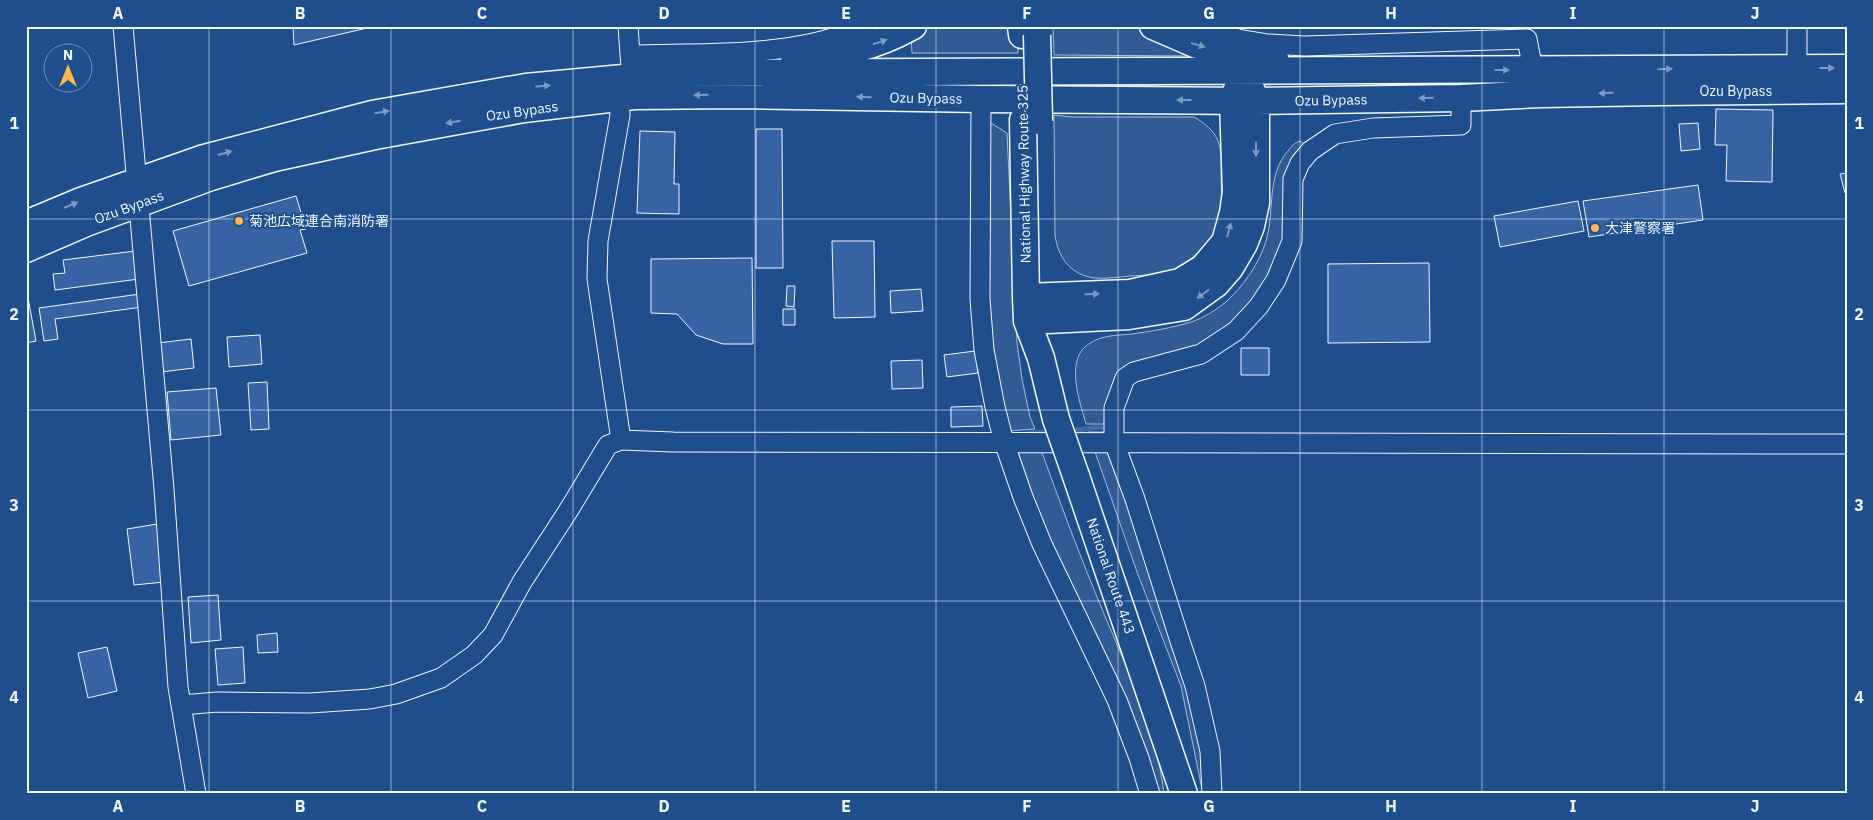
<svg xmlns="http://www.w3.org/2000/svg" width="1873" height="820" font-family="'IBM Plex Sans','Noto Sans JP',sans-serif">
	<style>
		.green { fill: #305b95; stroke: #a8bbd7 }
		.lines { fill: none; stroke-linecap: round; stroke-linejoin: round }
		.stream { stroke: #446ba0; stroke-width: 5 }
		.building { fill: #3563a3; stroke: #f2f6ff }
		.minor-casing { stroke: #f2f6ff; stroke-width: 21 }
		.highway-casing { stroke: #f2f6ff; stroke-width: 29 }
		.minor { stroke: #1f4e8c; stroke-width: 19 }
		.highway { stroke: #1f4e8c; stroke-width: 26 }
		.highway-bridge-casing { stroke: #f2f6ff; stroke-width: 29; stroke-linecap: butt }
		.highway-bridge { stroke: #1f4e8c; stroke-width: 26 }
		.oneway { fill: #7e9ac0 }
		.grid { fill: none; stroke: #f2f6ff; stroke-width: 1; stroke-opacity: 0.55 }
		.poi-dot { fill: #ffb74d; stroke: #1f4e8c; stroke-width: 2 }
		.labels { text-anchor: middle; stroke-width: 4; stroke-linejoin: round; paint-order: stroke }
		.street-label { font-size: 14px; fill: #f2f6ff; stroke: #1f4e8c }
		.poi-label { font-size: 14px; fill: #f2f6ff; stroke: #1f4e8c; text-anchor: start }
		.neatline { fill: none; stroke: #f2f6ff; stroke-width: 2 }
		.grid-label { font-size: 16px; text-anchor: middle; font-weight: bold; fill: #f2f6ff }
	</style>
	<rect width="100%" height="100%" fill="#1f4e8c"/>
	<path class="green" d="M919,26H1017L1018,53H912L911,34Z
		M1053,26H1141L1194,56L1054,55Z
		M1054,115L1072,117H1194C1220,132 1222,145 1221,174C1221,192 1224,214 1215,230C1210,242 1186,266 1175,270C1161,275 1144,275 1130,276C1119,277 1106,279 1095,278C1071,275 1058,258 1055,235Z
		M986,123H991L1007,133L1017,343L1022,379L1030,417L1035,429L1008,431L989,335Z
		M1300,141L1306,145L1289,227L1255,305L1200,348L1138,365L1106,437L1091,439L1088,432H1104L1105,424H1086C1080,403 1068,369 1082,350C1087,344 1095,340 1101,338C1111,335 1122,335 1132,334C1152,331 1172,328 1191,322C1204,318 1216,310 1227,301C1244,285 1259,264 1266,241C1275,211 1266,176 1288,151C1292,146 1294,143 1300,141Z
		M1040,447C1060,503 1081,559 1104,614C1128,672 1157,730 1164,794H1154L1033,510L1015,455L1019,448Z
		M1109,448L1193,698L1208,794H1203L1181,686L1137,572L1094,449Z"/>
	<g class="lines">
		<path class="stream" d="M1069,431L1101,427
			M1029,433L1053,432"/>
	</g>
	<path class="building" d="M293,26H367V28L294,45Z
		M1716,109L1773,110L1772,182L1726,181L1727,145H1715Z
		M1698,123L1700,149L1681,151L1679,124Z
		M756,129H782L783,268H756Z
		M640,131L675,132L674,184H679V214L637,213Z
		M1847,173V193H1845L1840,174Z
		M1698,185L1703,220L1589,237L1583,201Z
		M296,196L306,229L300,230L307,253L189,286L173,231Z
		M1578,201L1584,231L1500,247L1494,216Z
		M832,241H874L875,317L834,318Z
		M135,251L139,279L55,290L53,274L65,273L63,260Z
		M752,258L753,344H723L696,335L677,314L651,313V259Z
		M1429,263L1430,342L1328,343V264Z
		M787,286H795L794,307L786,306Z
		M26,287L36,341L26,343Z
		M921,289L923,311L891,313L890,291Z
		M140,294L142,307L55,319L58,339L44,341L39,308Z
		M783,309H795V325H783Z
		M260,335L262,364L229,367L227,337Z
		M191,339L194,368L161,372L158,343Z
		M1241,348H1269V375H1241Z
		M975,351L978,373L947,377L944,355Z
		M922,360L923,388L892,389L891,361Z
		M267,382L269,429L251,430L248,383Z
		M216,388L221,435L171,440L167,392Z
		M982,406L983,426L951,427V407Z
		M157,524L164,582L134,585L127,529Z
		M218,595L221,640L191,643L188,597Z
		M277,633L278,652L258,653L257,635Z
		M107,647L117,691L88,698L78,653Z
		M243,647L245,683L218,685L215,649Z"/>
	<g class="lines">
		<g class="minor-casing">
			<path id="minor" d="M123,26L164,489L178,687L196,794
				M628,26L630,55
				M1202,26L1238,39L1268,44L1305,46L1527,39L1533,70
				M1797,80V26
				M633,88L630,55C691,53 759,56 818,42C835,38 850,32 866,26
				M619,98L620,115L598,241L597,279L621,440L673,442L1847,444
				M981,99L980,299L984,350L995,407L1004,442L1023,497L1042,544L1117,700L1139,758L1150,794
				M182,705L217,702L310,703L370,699L396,694L441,678L474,655L493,635L522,582L570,508L608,445L621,440
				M1212,794L1210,751L1195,686L1180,641L1135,499L1114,442V408L1125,378L1134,372L1201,354L1236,331L1259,306L1276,280L1292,241L1293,179L1300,163L1310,151L1335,134L1373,128L1461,125V98"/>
		</g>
		<g class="highway-casing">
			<path id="highway" d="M1021,26L1022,35
				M1153,26L1197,45L1250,55L1275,57
				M794,57C838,55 874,48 913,26
				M1023,120L1026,297L1027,321L1041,358L1056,419
				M26,224L81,201L204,158L372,114L526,87L677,73L1847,68
				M26,249L86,223L211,177L274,158L375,136L524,109L634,96L738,95L981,99L1256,101L1461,98L1541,94L1659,92L1847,90
				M1026,297L1130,293L1180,282L1203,268L1225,242L1233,213L1236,192L1233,100L1239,84
				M1027,321L1129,316L1184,307L1216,284L1230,268L1244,244L1251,226L1256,203V101L1249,84
				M1076,476L1184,794"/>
		</g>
		<use href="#minor" class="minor"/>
		<use href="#highway" class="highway"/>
		<g class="highway-bridge-casing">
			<path id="highway-bridge" d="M1037,35L1039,121
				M1056,419L1076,476"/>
		</g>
		<use href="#highway-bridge" class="highway-bridge"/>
	</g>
	<defs><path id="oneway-solid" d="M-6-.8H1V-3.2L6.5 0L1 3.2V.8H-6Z" transform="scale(1.25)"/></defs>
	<g class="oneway">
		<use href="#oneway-solid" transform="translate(880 42) rotate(-18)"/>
		<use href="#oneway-solid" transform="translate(1198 45) rotate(16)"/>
		<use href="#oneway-solid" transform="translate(1827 68)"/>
		<use href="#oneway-solid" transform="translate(1665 69) rotate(-1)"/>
		<use href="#oneway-solid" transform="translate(1502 70)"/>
		<use href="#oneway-solid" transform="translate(543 86) rotate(-6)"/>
		<use href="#oneway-solid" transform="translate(1606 93) rotate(179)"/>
		<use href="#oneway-solid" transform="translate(701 95) rotate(179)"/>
		<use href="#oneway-solid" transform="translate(864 97) rotate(-179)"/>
		<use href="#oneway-solid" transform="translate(1426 98) rotate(179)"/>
		<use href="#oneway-solid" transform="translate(1184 100) rotate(-180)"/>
		<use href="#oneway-solid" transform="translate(382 112) rotate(-10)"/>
		<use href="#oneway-solid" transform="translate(453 122) rotate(170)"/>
		<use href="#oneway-solid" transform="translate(1256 149) rotate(90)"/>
		<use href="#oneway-solid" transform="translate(225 153) rotate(-15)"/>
		<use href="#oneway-solid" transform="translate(71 205) rotate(-23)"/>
		<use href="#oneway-solid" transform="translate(1229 230) rotate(-75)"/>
		<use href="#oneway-solid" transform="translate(1092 294) rotate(-1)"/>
		<use href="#oneway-solid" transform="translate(1203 294) rotate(144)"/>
	</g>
	<path class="grid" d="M209,26V794M391,26V794M573,26V794M755,26V794M936,26V794M1118,26V794M1300,26V794M1482,26V794M1664,26V794M26,219H1847M26,410H1847M26,601H1847"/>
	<g class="poi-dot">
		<circle cx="239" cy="221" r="5"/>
		<circle cx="1595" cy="228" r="5"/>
	</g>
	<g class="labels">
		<g class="street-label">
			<text x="1736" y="96">Ozu Bypass</text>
			<text transform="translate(926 98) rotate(1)" y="5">Ozu Bypass</text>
			<text transform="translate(1331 100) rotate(-1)" y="5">Ozu Bypass</text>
			<text transform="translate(522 111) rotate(-8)" y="5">Ozu Bypass</text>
			<text transform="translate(1024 174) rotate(-91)" y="5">National Highway Route 325</text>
			<text transform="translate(129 207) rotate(-20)" y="5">Ozu Bypass</text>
			<text transform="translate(1111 576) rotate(71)" y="5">National Route 443</text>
		</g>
		<g class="poi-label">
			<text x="249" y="226">菊池広域連合南消防署</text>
			<text x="1605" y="233">大津警察署</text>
		</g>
	</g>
	<rect width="1873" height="820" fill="none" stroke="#1f4e8c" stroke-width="55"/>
	<g transform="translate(68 68)"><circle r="24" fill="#1f4e8c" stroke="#7391ba"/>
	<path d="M0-4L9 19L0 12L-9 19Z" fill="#ffb74d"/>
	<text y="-8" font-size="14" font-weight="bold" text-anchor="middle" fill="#f2f6ff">N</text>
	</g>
	<rect x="28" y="28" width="1818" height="764" class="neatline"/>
	<g class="grid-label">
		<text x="118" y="19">A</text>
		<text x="300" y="19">B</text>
		<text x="482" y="19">C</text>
		<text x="664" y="19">D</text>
		<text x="846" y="19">E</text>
		<text x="1027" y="19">F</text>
		<text x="1209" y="19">G</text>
		<text x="1391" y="19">H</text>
		<text x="1573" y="19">I</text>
		<text x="1755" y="19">J</text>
		<text x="14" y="129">1</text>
		<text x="1859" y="129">1</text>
		<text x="14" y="320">2</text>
		<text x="1859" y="320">2</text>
		<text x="14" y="511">3</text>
		<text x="1859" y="511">3</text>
		<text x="14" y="703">4</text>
		<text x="1859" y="703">4</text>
		<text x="118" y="812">A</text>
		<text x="300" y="812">B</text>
		<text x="482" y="812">C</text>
		<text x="664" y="812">D</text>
		<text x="846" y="812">E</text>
		<text x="1027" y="812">F</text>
		<text x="1209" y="812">G</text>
		<text x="1391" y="812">H</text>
		<text x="1573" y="812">I</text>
		<text x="1755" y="812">J</text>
	</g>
</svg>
